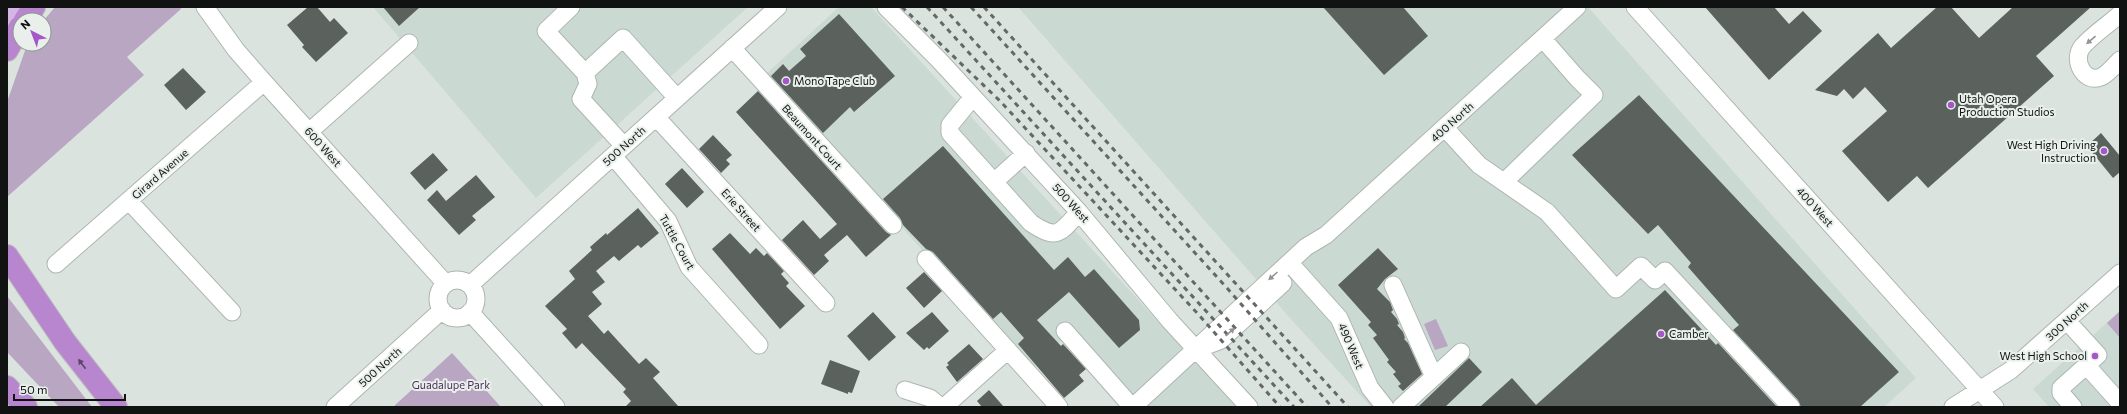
<svg xmlns="http://www.w3.org/2000/svg" width="2127" height="414" font-family="Commissioner,sans-serif">
	<style>
		.built { fill: #cad9d2 }
		.green { fill: #b9a6c3 }
		.building { fill: #5b625e }
		.lines { fill: none; stroke-linecap: round; stroke-linejoin: round }
		.minor-casing { stroke: #aeb6b2; stroke-width: 19 }
		.major-casing { stroke: #bcbdbc; stroke-width: 23 }
		.highway-casing { stroke: #bcbdbc; stroke-width: 24 }
		.minor { stroke: #fff; stroke-width: 17 }
		.major { stroke: #d4b6e2; stroke-width: 21 }
		.highway { stroke: #b885cf; stroke-width: 22 }
		.rail { stroke: #646966; stroke-width: 3; stroke-dasharray: 5 5; stroke-linecap: butt }
		.oneway { fill: #939594 }
		.oneway2 { fill: #5c4666 }
		.poi-dot { fill: #a556c7; stroke: #e9f0ec; stroke-width: 1.5 }
		.labels { text-anchor: middle; stroke-width: 4; stroke-linejoin: round; paint-order: stroke }
		.poi-label { font-size: 11px; fill: #101311; stroke: #e9f0ec; text-anchor: start }
		.street-label { font-size: 11px; fill: #101311; stroke: #e9f0ec }
		.park-label { font-size: 11px; fill: #4c2e59; stroke: #e9f0ec }
	</style>
	<rect width="100%" height="100%" fill="#dbe3df"/>
	<path class="built" d="M373,7H748L536,198Z
		M839,7H871L1236,407H1122L1064,338L1030,370L765,75Z
		M1018,7H1588L1916,378L1884,407H1371L1289,317Z
		M2120,311V407H2049L2033,389Z"/>
	<path class="green" d="M55,7H180L181,9L127,57L144,75L7,197V102L27,45L44,44V20Z
		M7,296L92,407H59L7,352Z
		M2120,311V338L2107,323Z
		M1436,319L1448,346L1435,350L1424,324Z
		M452,353L501,407H393Z"/>
	<path class="building" d="M308,7H317L330,22L334,18L348,33L316,62L302,47L304,45L287,25Z
		M383,7H420L399,26Z
		M1323,7H1403L1428,36L1384,75Z
		M1705,7H1774L1789,24L1803,11L1822,31L1769,80Z
		M1937,7H1951L1979,38L2013,7H2091L2036,56L2054,76L1928,188L1917,176L1888,202L1842,151L1887,111L1865,87L1853,99L1844,89L1837,96L1815,90L1878,33L1891,48Z
		M839,14L895,76L854,112L850,107L823,133L771,76L783,64L789,71L806,56L800,49Z
		M183,68L206,92L186,110L164,85Z
		M758,91L886,232L891,235L866,257L847,235L824,255L829,261L814,275L782,240L803,220L820,239L837,224L736,112Z
		M1639,95L1899,372L1860,407H1801L1798,400L1733,330L1739,325L1688,267L1691,263L1658,225L1648,234L1572,155Z
		M2101,133L2120,156V172L2113,178L2087,146Z
		M713,135L732,155L726,160L730,164L721,173L699,149Z
		M943,146L1054,270L1068,257L1085,277L1094,269L1139,320L1140,330L1119,348L1069,292L1037,320L1061,346L1063,344L1086,369L1079,375L1084,381L1064,398L1018,344L1024,338L1001,312L993,319L933,252L926,249L903,225L900,218L883,199Z
		M433,153L448,170L425,190L410,173Z
		M682,168L704,192L687,208L665,184Z
		M476,175L495,197L472,216L476,220L459,235L427,200L437,190L446,201Z
		M638,208L659,233L641,248L638,245L619,261L614,256L596,271L605,282L592,292L602,304L588,316L604,334L608,330L639,364L646,358L660,372L653,378L679,407H625L631,401L623,392L626,389L582,343L576,349L562,333L567,329L545,306L575,279L569,271L592,250L590,247L606,233L607,235Z
		M730,233L750,254L756,248L764,256L767,253L784,271L781,274L789,283L786,286L805,306L780,329L712,249Z
		M1378,248L1398,269L1385,279L1377,289L1390,302L1393,310L1391,312L1397,319L1399,324L1397,325L1403,332L1405,338L1404,339L1408,343L1422,374L1403,391L1398,386L1401,384L1393,374L1396,372L1387,362L1389,360L1373,338L1377,335L1368,325L1371,322L1338,285Z
		M924,272L942,291L924,308L906,288Z
		M1665,290L1716,345L1718,343L1777,407H1480L1512,378L1536,405Z
		M873,312L896,337L869,361L847,336Z
		M932,312L949,331L929,349L927,347L924,350L906,333Z
		M969,344L983,359L957,382L946,367L949,365L947,363Z
		M1469,358L1482,372L1445,407H1418Z
		M830,360L860,371L852,393L848,392V394L821,384Z
		M989,390L1004,407H982L977,401Z"/>
	<g class="lines">
		<g class="minor-casing">
			<path id="minor" d="M205,7L236,50L264,82L446,284
				M571,7L546,31L585,73L623,38L677,98
				M886,7L939,60L1079,212L1170,321L1249,407
				M1635,7L1995,407
				M2120,14C2108,25 2092,35 2082,47C2072,60 2084,84 2101,77C2108,74 2115,65 2120,60
				M732,48L893,225
				M585,73L588,84L581,99L624,146
				M973,97L950,125V133L1031,223C1058,241 1060,233 1079,212
				M656,117L826,303
				M1445,128L1479,165L1547,212L1616,289L1641,266L1655,280L1665,271L1791,407
				M309,132L409,43
				M613,156L668,221L689,267L759,345
				M994,182L1026,153
				M1504,182L1594,95L1577,78L1543,39
				M129,201L232,312
				M926,259L1059,407
				M56,264L264,82
				M1296,270L1339,318L1370,388L1385,407
				M438 299a19 19 0 1 1 38 0a19 19 0 1 1-38 0Z
				M470,285L778,7
				M1393,285L1434,377
				M470,312L556,407
				M2067,321L2098,355L2061,388V393L2073,407
				M1065,331L1132,407
				M1200,348L1221,340L1283,283
				M2086,365L2120,403
				M905,390L930,398L941,407
				M335,407L442,310
				M944,407L1008,350
				M1133,407L1306,247L1326,235L1577,7
				M1401,407L1461,352
				M1953,407L2011,370L2120,273"/>
		</g>
		<g class="major-casing">
			<path id="major" d="M7,15L16,7"/>
		</g>
		<g class="highway-casing">
			<path id="highway" d="M25,20L34,7
				M7,50L20,27
				M7,256L65,342L116,407
				M7,387L26,407"/>
		</g>
		<use href="#minor" class="minor"/>
		<use href="#major" class="major"/>
		<use href="#highway" class="highway"/>
		<path class="rail" d="M902,7L1000,101L1198,314L1280,407
			M927,7L1294,407
			M943,7L1307,407
			M971,7L1227,288L1332,407
			M984,7L1348,407"/>
	</g>
	<defs><path id="oneway-solid" d="M-6-.8H1V-3.2L6.5 0L1 3.2V.8H-6Z"/></defs>
	<g class="oneway">
		<use href="#oneway-solid" transform="translate(2091 40) rotate(139)"/>
		<use href="#oneway-solid" transform="translate(1273 276) rotate(138)"/>
		<use href="#oneway-solid" transform="translate(1230 332) rotate(-42)"/>
	</g>
	<use class="oneway2" href="#oneway-solid" transform="translate(82 364) rotate(-127)"/>
	<g class="poi-dot">
		<circle cx="786" cy="81" r="4"/>
		<circle cx="1951" cy="105" r="4"/>
		<circle cx="2104" cy="151" r="4"/>
		<circle cx="1661" cy="334" r="4"/>
		<circle cx="2095" cy="356" r="4"/>
	</g>
	<g class="labels">
		<g class="poi-label">
			<text x="794" y="85">Mono Tape Club</text>
			<text x="1959" y="103">Utah Opera<tspan x="1959" dy="13">Production Studios</tspan></text>
			<text x="2096" y="149" text-anchor="end">West High Driving<tspan x="2096" dy="13">Instruction</tspan></text>
			<text x="1669" y="338">Camber</text>
			<text x="2087" y="360" text-anchor="end">West High School</text>
		</g>
		<g class="street-label">
			<text transform="translate(1452 122) rotate(-42)" y="4">400 North</text>
			<text transform="translate(812 137) rotate(48)" y="4">Beaumont Court</text>
			<text transform="translate(624 146) rotate(-42)" y="4">500 North</text>
			<text transform="translate(323 147) rotate(48)" y="4">600 West</text>
			<text transform="translate(160 174) rotate(-41)" y="4">Girard Avenue</text>
			<text transform="translate(1071 203) rotate(48)" y="4">500 West</text>
			<text transform="translate(1815 207) rotate(48)" y="4">400 West</text>
			<text transform="translate(741 210) rotate(48)" y="4">Erie Street</text>
			<text transform="translate(677 242) rotate(61)" y="4">Tuttle Court</text>
			<text transform="translate(2067 321) rotate(-42)" y="4">300 North</text>
			<text transform="translate(1351 346) rotate(67)" y="4">490 West</text>
			<text transform="translate(380 367) rotate(-42)" y="4">500 North</text>
		</g>
		<g class="park-label">
			<text x="451" y="389">Guadalupe Park</text>
		</g>
	</g>
	<rect width="2127" height="414" fill="none" stroke="#101311" stroke-width="16"/>
	<g transform="translate(32 32) rotate(318)"><circle r="19" fill="#e9f0ec" stroke="#929894"/>
	<path d="M0-3L7 15L0 10L-7 15Z" fill="#a556c7"/>
	<text y="-6" font-size="11" font-weight="bold" text-anchor="middle" fill="#101311">N</text>
	</g>
	<path d="M14 394v6h111v-6" fill="none" stroke="#101311" stroke-width="2"/>
	<text x="20" y="394" font-size="12" fill="#101311" stroke="#e9f0ec" stroke-width="3" paint-order="stroke">50 m</text>
</svg>
